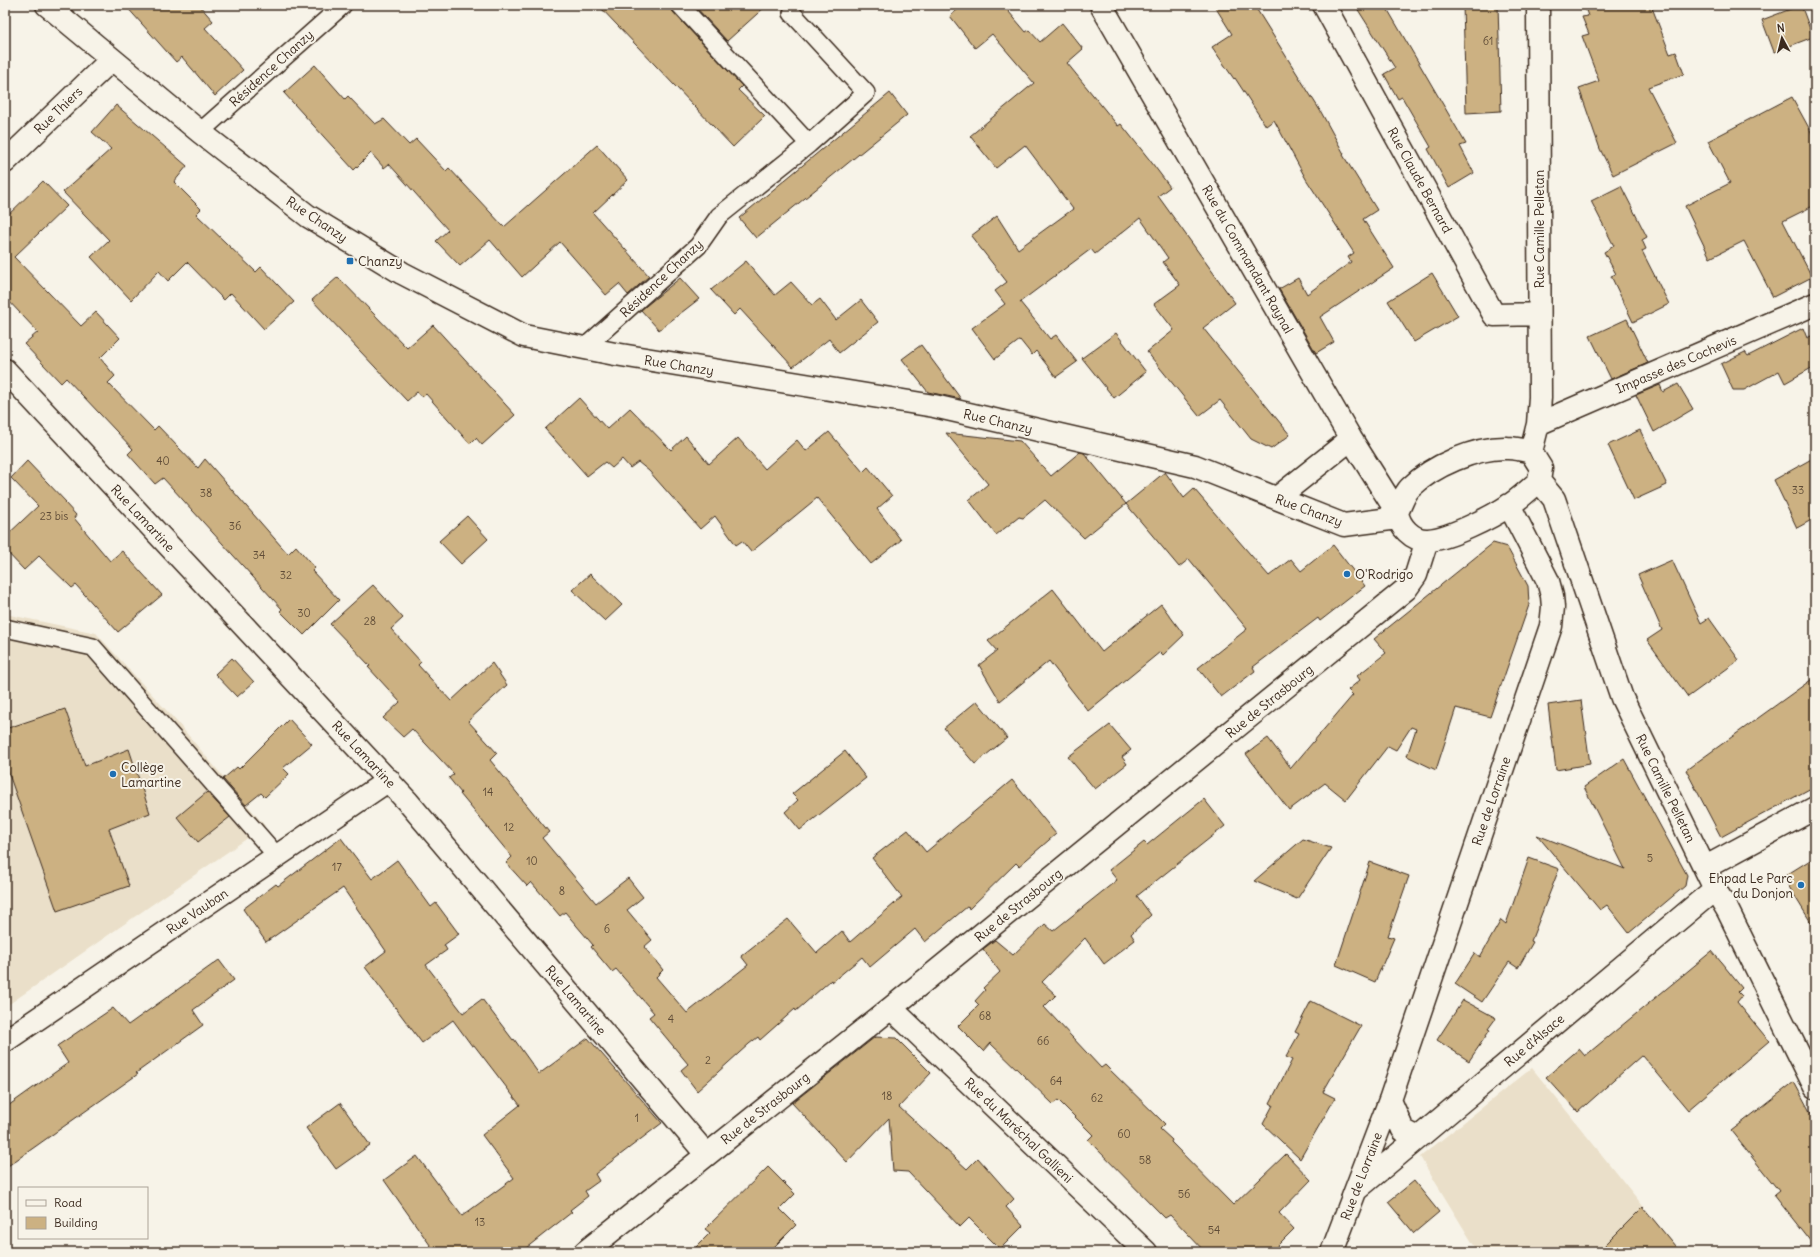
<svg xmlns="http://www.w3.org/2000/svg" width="1820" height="1257" font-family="Delius,sans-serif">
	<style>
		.built { fill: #eadfc9 }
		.building { fill: #ccb182; stroke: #3b2a1e }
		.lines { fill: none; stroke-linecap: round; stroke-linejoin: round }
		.service-casing { stroke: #3b2a1e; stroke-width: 20 }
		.minor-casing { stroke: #3b2a1e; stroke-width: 25 }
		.service { stroke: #f7f3e8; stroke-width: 17 }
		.minor { stroke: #f7f3e8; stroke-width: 22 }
		.poi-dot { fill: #1f6fb2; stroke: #f7f3e8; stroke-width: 1.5 }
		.labels { text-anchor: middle; stroke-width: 4; stroke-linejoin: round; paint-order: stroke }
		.number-label { font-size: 11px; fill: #5f4c37 }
		.street-label { font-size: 13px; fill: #3b2a1e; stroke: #f7f3e8 }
		.poi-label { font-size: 13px; fill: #3b2a1e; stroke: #f7f3e8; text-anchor: start }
	</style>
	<rect width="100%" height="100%" fill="#f7f3e8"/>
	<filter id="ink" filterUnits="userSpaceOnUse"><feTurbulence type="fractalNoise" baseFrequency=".025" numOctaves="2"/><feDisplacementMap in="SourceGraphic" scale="8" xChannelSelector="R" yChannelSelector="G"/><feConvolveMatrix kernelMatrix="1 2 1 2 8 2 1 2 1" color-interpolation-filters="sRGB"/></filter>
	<g filter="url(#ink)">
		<path class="built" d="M5,614L96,633L177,722L265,826L5,1007Z
			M1532,1068L1680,1252H1478L1420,1157Z"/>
		<path class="building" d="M125,5H199L213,21L205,28L243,70L215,96L182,57L176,62Z
			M598,5H670L673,12L742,86L738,90L765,116L733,147Z
			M694,5H767L727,41Z
			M963,5H1003L1026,32L1029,30L1040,42L1062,23L1083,49L1067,63L1118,126L1121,124L1149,159L1170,187L1158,196L1235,303L1203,328L1290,435L1271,449L1251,439L1220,400L1199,416L1147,352L1174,330L1154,304L1180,285L1163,262L1168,258L1140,218L1095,254L1091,249L1020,302L1050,339L1056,335L1077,362L1056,377L1036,351L1032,355L1020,340L995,359L972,328L1005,304L995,291L1007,282L971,236L997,216L1018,249L1073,209L1025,145L996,168L970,136L1034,83L992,34L975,48L950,16Z
			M1214,5H1254L1321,112L1344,154L1343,155L1377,210L1363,219L1394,268L1320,317L1334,342L1316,353L1279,289L1298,278L1307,294L1351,262L1348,257L1354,253L1306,179L1274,120L1266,126L1235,78L1234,79L1212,47L1232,34Z
			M1355,5H1385L1466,144L1460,146L1474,173L1449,188L1428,149L1431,147L1402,97L1398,99L1384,74L1395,68Z
			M1463,5H1498L1501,111L1466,113Z
			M1584,5H1651L1670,54L1676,52L1684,74L1648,87L1677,143L1613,175L1600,149L1579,88L1599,81L1582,36L1589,34L1582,17L1588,16Z
			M1801,5L1813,37L1774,52L1762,20Z
			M315,65L345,99L348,96L375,124L384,119L409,145L416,139L446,171L449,168L504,227L597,145L628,180L593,213L649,276L628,295L619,284L606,295L560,242L522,277L490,240L460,266L436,241L448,230L389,164L384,168L371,153L354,170L284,93Z
			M890,93L907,115L756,238L739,218Z
			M1792,97L1815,139V205L1783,221L1812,277L1773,297L1744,241L1710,258L1685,206L1730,183L1708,141Z
			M116,105L187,166L174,182L201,209L196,214L256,272L261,267L294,302L264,329L231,293L224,300L187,262L168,281L159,271L131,300L91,257L109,240L63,192L111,149L92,132Z
			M43,181L67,206L14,257L81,326L96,312L120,338L100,358L115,376L108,383L154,430L158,426L198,468L205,459L288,554L296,546L315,568L312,571L339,600L304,635L280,611L282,609L163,478L155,484L128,454L133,449L66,378L61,383L24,344L38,332L5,297V218Z
			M1621,186L1647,237L1642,240L1646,249L1642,251L1669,304L1633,322L1611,276L1616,274L1604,252L1614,246L1591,201Z
			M746,261L775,295L791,282L812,305L820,299L836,320L861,300L878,322L839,353L829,339L793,367L740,309L734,315L711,290Z
			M1432,273L1458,316L1414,342L1388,301Z
			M338,277L407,348L433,325L515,415L482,445L476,438L470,444L426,394L423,397L417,392L407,401L312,300Z
			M680,278L699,299L659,330L641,310Z
			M1627,319L1648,363L1611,379L1590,336Z
			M1803,328L1807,338L1815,334V366L1785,383L1779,371L1744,390H1733L1721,364L1745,352L1748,356Z
			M1116,333L1146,372L1114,398L1082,358Z
			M921,345L961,399L928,392L902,359Z
			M1678,384L1693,409L1654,432L1636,395L1660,385L1663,392Z
			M579,398L607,429L630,408L671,450L686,436L709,464L738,438L765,469L797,440L806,451L829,432L863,472L868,467L892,496L877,509L901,540L871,564L817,498L751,552L742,541L736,545L715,516L700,529L649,471L638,462L630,468L622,459L612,468L605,462L587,476L545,429Z
			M1640,430L1667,485L1634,500L1608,445Z
			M946,433L1020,441L1051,476L1080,452L1084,453L1126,504L1165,472L1184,498L1194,489L1269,576L1291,559L1301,571L1333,545L1365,586L1320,621L1318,618L1253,667L1255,671L1221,697L1198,668L1247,629L1189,559L1179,567L1126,504L1084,538L1045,500L1023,518L1019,517L996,535L969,500L988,484Z
			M1815,457V518L1797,528L1774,480Z
			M27,461L66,502L65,503L76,515L74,518L110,561L122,551L162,595L118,632L76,585L72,588L39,556L24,570L5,550V537L38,506L11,478Z
			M467,516L488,539L461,564L439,541Z
			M1493,543L1507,547L1528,586L1529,605L1490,717L1456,708L1436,770L1407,756L1416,729L1411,727L1396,750L1388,746L1346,800L1325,783L1289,810L1246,754L1268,738L1291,768L1353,695L1348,690L1360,680L1357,676L1386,653L1374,639Z
			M1672,560L1701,623L1709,618L1739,660L1688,697L1647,640L1662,630L1638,575Z
			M590,574L622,605L605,621L572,590Z
			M373,585L403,618L391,629L421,662L418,665L451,701L492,663L507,685L468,721L497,753L490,760L549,832L542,838L596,903L628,878L643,897L627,910L652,940L644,947L663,970L656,977L687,1013L748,965L741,956L788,919L817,953L842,931L850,942L902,897L872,858L908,830L926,852L1012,780L1056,834L1019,866L1016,863L969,909L968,906L925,942L915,929L870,967L862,957L832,982L831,980L796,1011L795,1009L760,1040L758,1037L749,1044L697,1091L681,1070L688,1064L649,1017L654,1013L616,969L612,972L591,947L593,945L565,912L560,916L531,882L527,886L506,863L512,857L460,794L461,793L449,778L454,774L412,729L403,737L383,718L400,702L368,667L370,666L330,624Z
			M1053,589L1102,652L1161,604L1184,635L1163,655L1160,652L1088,711L1049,661L1000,701L979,665L997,651L988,641Z
			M232,658L254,682L237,697L215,674Z
			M1815,677V786L1721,837L1686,770Z
			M1581,700L1590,764L1556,770L1548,705Z
			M977,701L1007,738L975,764L944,728Z
			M65,709L85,766L129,749L150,813L109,829L129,886L57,911L5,763V729Z
			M289,719L312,744L283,768L289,774L265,797L261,793L246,805L223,779L237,767L239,769Z
			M1110,725L1131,750L1122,757L1127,764L1095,789L1068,757Z
			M845,751L866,778L800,830L785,812L798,800L792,794Z
			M1624,759L1687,875L1685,886L1629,933L1607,905L1600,910L1537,835L1625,869L1584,787Z
			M207,792L230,817L198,842L177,817Z
			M1204,799L1225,826L1137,896L1151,915L1131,934L1135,940L1104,964L1085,938L1042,982L1056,995L1044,1007L1101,1068L1105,1065L1165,1124L1160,1129L1172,1140L1171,1142L1233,1205L1286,1154L1311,1180L1279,1213L1294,1229L1271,1252H1205L1170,1215L1165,1218L1088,1140L1093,1135L1058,1100L1053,1104L990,1043L983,1051L958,1026L979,1005L975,1001L985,990L983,988L1000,972L983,949L995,940L1013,955L1045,924L1053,931L1117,880L1109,870L1144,842L1147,845Z
			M341,838L372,879L397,860L431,907L436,903L459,934L444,945L447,950L426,965L463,1013L482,999L513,1040L514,1039L539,1074L588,1038L662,1123L595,1174L599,1181L585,1191L588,1196L570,1210L572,1212L521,1252H435L384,1180L417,1156L462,1216L514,1178L482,1135L520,1105L474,1045L472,1046L453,1020L422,1043L365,967L386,951L343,888L266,942L243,909L276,884L278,886Z
			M1303,839L1331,848L1297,899L1254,881Z
			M1815,857V929L1783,877Z
			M1529,858L1559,869L1531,941L1533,942L1518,968L1509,962L1482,1002L1455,984L1475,953L1480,957L1501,920L1506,924Z
			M1370,862L1409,876L1388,936L1394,938L1375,982L1336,965Z
			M1712,951L1742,988L1738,992L1742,996L1737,1002L1769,1041L1688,1110L1642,1055L1578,1112L1546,1077L1579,1049L1585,1056Z
			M219,960L234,980L193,1010L203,1025L136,1073L138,1074L5,1168V1108L68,1063L57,1046L113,1008L128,1025Z
			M1463,1000L1496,1018L1488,1029L1490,1030L1469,1061L1437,1040Z
			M1311,1001L1361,1026L1323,1092L1335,1098L1300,1159L1263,1124L1273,1105L1270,1103L1292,1060L1286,1057L1299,1034L1295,1032Z
			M875,1037L896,1038L931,1073L899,1107L967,1169L978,1158L1014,1199L1006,1207L1023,1226L1000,1249L969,1218L960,1227L908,1172L893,1171L889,1118L847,1162L792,1103Z
			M1794,1082L1815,1121V1247L1774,1195L1779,1191L1731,1131Z
			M340,1103L370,1145L336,1169L306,1128Z
			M768,1167L795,1194L780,1209L796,1225L769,1252H691L710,1233L705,1229Z
			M1414,1181L1439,1212L1414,1233L1388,1202Z
			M1643,1207L1680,1252H1598Z"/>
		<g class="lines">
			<g class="service-casing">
				<path id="service" d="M680,5L809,144
					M200,132L343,5
					M584,348L698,246L719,216L809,144L866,93L792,13
					M5,628L93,647L277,856"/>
			</g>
			<g class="minor-casing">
				<path id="minor" d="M47,5L200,132L308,216L402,273L524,336L615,354L934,406L1195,466L1344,525L1398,518
					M1101,5L1351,439L1397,512C1399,526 1412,541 1428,540C1449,539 1492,517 1510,505C1520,498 1529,490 1539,481L1541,468L1531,452C1524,450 1515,448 1507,448C1476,447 1432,466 1410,488C1404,494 1401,505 1397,512
					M1324,5L1494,315L1539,314
					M5,162L112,59
					M5,370L408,802L706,1154
					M1538,424L1815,304
					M1531,452L1538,424L1540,397L1538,5
					M1539,481L1554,499L1622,698L1715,889L1728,911L1815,1087
					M1277,498L1351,439
					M1706,867L1815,808
					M891,1008L1146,1252
					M5,1041L389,780
					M1390,1100L1403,1130L1418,1138
					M1356,1190L1715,889
					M585,1252L891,1008L1406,589L1416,575L1427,540
					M1332,1252L1390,1100L1551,626L1553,607L1552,596L1548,581L1509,505"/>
			</g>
			<use href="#service" class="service"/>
			<use href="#minor" class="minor"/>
		</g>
	</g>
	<g class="poi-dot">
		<rect x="346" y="257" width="8" height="8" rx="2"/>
		<circle cx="1347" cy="574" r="4"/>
		<circle cx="113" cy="774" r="4"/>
		<circle cx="1801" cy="885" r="4"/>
	</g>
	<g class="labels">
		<g class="number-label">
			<text x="1488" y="45">61</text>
			<text x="163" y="465">40</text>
			<text x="1798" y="494">33</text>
			<text x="206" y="497">38</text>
			<text x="54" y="520">23 bis</text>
			<text x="235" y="530">36</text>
			<text x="259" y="559">34</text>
			<text x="286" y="579">32</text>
			<text x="304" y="617">30</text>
			<text x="370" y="625">28</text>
			<text x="488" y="796">14</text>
			<text x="509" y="831">12</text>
			<text x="1650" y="862">5</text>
			<text x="532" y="865">10</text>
			<text x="337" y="871">17</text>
			<text x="562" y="895">8</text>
			<text x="607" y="933">6</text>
			<text x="985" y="1020">68</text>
			<text x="671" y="1023">4</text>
			<text x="1043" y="1045">66</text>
			<text x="708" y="1064">2</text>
			<text x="1056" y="1085">64</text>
			<text x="887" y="1100">18</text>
			<text x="1097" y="1102">62</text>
			<text x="637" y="1122">1</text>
			<text x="1124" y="1138">60</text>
			<text x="1145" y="1164">58</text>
			<text x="1184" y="1198">56</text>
			<text x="480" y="1226">13</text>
			<text x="1214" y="1234">54</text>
		</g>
		<g class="street-label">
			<text transform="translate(271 68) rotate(-42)" y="5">Résidence Chanzy</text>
			<text transform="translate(58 110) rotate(-44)" y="5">Rue Thiers</text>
			<text transform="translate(1420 180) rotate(61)" y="5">Rue Claude Bernard</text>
			<text transform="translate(317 219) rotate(34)" y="5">Rue Chanzy</text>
			<text transform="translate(1539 229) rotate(-90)" y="5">Rue Camille Pelletan</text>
			<text transform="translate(1248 259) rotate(60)" y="5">Rue du Commandant Raynal</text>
			<text transform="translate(661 278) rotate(-43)" y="5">Résidence Chanzy</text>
			<text transform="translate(1676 364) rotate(-23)" y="5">Impasse des Cochevis</text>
			<text transform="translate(679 365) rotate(9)" y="5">Rue Chanzy</text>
			<text transform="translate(998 421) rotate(13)" y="5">Rue Chanzy</text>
			<text transform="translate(1309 510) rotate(20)" y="5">Rue Chanzy</text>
			<text transform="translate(143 518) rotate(47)" y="5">Rue Lamartine</text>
			<text transform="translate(1269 701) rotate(-39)" y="5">Rue de Strasbourg</text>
			<text transform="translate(364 754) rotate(47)" y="5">Rue Lamartine</text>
			<text transform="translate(1666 788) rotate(64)" y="5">Rue Camille Pelletan</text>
			<text transform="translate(1491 801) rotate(-71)" y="5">Rue de Lorraine</text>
			<text transform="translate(1018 905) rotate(-39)" y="5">Rue de Strasbourg</text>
			<text transform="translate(197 911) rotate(-34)" y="5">Rue Vauban</text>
			<text transform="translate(576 1000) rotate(50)" y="5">Rue Lamartine</text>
			<text transform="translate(1534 1040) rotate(-40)" y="5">Rue d'Alsace</text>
			<text transform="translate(765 1108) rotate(-38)" y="5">Rue de Strasbourg</text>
			<text transform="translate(1019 1130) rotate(44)" y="5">Rue du Maréchal Gallieni</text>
			<text transform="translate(1361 1176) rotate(-69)" y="5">Rue de Lorraine</text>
		</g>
		<g class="poi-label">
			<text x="358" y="266">Chanzy</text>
			<text x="1355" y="579">O'Rodrigo</text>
			<text x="121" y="772">Collège<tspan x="121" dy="15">Lamartine</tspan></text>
			<text x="1793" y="883" text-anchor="end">Ehpad Le Parc<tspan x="1793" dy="15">du Donjon</tspan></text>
		</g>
	</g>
	<rect width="1820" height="1257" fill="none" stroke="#f7f3e8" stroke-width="20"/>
	<rect x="10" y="10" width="1800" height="1237" fill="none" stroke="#3b2a1e" stroke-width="1.5" filter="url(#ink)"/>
	<rect x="18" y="1187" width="130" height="52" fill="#f7f3e8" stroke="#aca397"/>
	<rect x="26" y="1200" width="20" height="6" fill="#f7f3e8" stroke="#aca397"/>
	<text x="54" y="1207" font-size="12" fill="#3b2a1e">Road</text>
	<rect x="26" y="1217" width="20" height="12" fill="#ccb182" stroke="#aca397"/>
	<text x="54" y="1227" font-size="12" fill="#3b2a1e">Building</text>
	<g transform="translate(1782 38) rotate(353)" stroke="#f7f3e8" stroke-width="3" paint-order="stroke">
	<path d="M0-3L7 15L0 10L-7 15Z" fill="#3b2a1e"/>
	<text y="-6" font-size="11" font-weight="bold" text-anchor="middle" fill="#3b2a1e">N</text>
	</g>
</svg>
